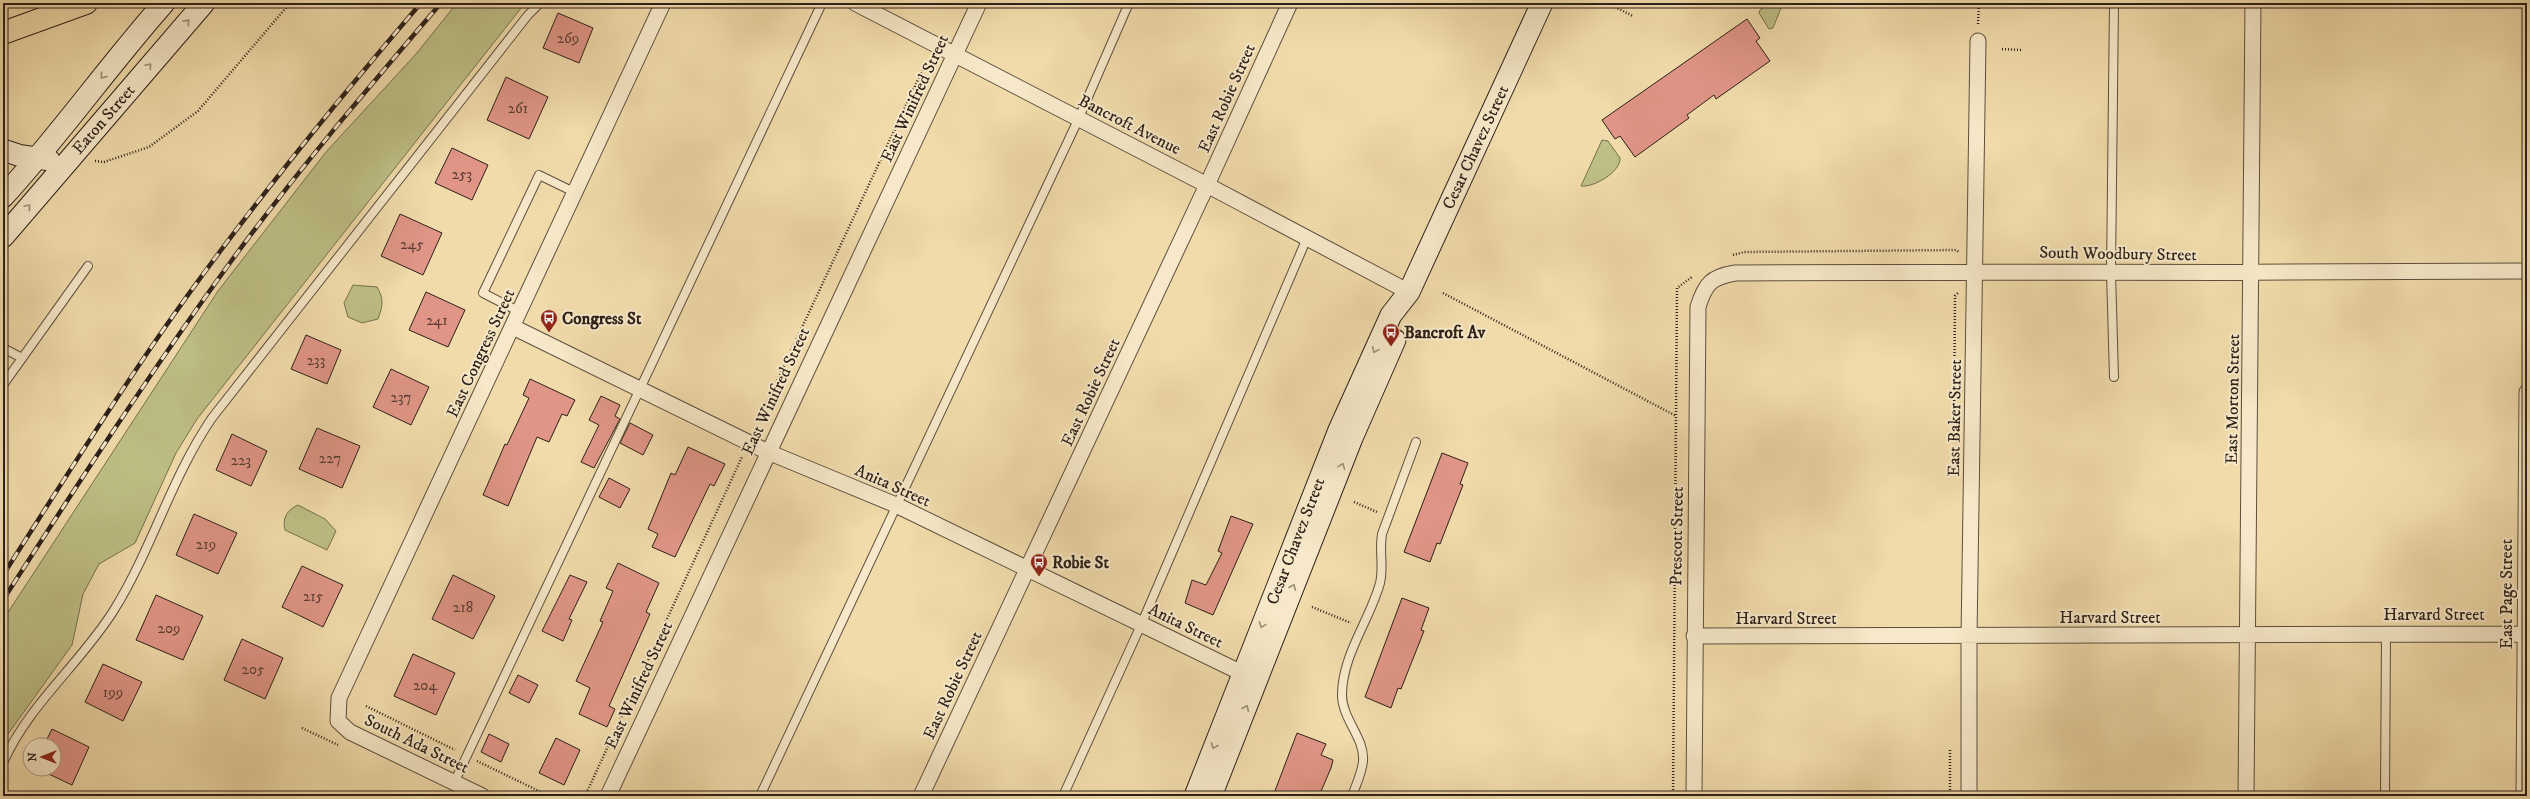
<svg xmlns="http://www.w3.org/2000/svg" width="2530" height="799" font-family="'IM FELL DW Pica',serif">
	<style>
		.green { fill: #bebf86; stroke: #757050 }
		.building { fill: #e09586; stroke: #2c2019 }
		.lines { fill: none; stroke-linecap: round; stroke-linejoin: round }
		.lane-casing { stroke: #5d4f3e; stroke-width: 10 }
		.street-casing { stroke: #5d4f3e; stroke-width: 17 }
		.secondary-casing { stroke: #2c2019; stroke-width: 23 }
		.highway-casing { stroke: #2c2019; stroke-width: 24 }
		.path { stroke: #2c2019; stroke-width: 2.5; stroke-dasharray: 1 2; stroke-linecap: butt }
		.lane { stroke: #f6e8c8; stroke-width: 8 }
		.street { stroke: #f6e8c8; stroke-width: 15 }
		.secondary { stroke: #f6e8c8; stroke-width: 21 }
		.highway { stroke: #f1dbab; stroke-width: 22 }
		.rail-casing { stroke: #2c2019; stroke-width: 4.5 }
		.rail { stroke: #f6e8c8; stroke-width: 3; stroke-dasharray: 9; stroke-linecap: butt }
		.oneway { stroke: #9b8e79 }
		.labels { text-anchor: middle; stroke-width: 4; stroke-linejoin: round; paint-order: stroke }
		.number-label { font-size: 15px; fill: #593d34 }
		.street-label { font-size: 17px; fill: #2c2019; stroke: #f6e8c8 }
		.poi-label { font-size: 17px; font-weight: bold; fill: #2c2019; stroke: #f6e8c8; text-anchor: start }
	</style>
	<rect width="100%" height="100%" fill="#f1dbab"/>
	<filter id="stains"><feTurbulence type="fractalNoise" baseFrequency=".005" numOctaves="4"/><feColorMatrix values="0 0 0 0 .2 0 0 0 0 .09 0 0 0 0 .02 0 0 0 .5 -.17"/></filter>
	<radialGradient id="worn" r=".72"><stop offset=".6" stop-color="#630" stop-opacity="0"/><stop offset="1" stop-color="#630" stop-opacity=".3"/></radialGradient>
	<path class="green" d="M457,3H525L197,419L176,453L135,543L99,564L83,594L72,645L3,741V620L218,291L326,152L416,54Z
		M1769,3H1783L1773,28L1769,29L1759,13L1760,10Z
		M1602,140L1608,141L1620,158C1621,172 1593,188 1581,186Z
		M353,285L377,287C384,299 383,305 378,319L362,323L348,317L344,303Z
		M298,505L325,519L336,531L327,550L285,530C282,518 287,510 298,505Z"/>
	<path class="building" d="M558,13L593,28L579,63L543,48Z
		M1747,19L1760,38L1756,41L1770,61L1716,99L1714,95L1687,115L1689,118L1635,157L1620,136L1615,139L1602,120Z
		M506,77L548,97L529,139L487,120Z
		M452,148L488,165L472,200L435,183Z
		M400,214L442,233L423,275L381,256Z
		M426,292L465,310L448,347L409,330Z
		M306,335L341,350L327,384L291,369Z
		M391,369L429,387L411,425L373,407Z
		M530,379L575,400L567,416L562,414L549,442L537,437L508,506L483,495L505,444L507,445L529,398L523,395Z
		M601,396L620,405L615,416L620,419L594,468L581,462L599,425L589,420Z
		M630,423L653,435L643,455L620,443Z
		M317,428L360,446L342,488L299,469Z
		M232,434L267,451L251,486L216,470Z
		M688,447L725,464L714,486L710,484L675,557L652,547L658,534L648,529L671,473L675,475Z
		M1442,453L1468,463L1460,484L1463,485L1440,544L1437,543L1430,562L1404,552Z
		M609,478L630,489L620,508L599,497Z
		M194,514L237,533L218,574L176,555Z
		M1231,516L1253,524L1213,615L1185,603L1192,580L1206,585L1222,553L1218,551Z
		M618,563L659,583L646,612L650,614L609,706L615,709L607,727L579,714L590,688L576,681L603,622L600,621L613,591L606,588Z
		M302,566L343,585L323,627L282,607Z
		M453,575L495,596L473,639L432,619Z
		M570,575L587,582L569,619L572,620L563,641L542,631Z
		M156,595L203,616L183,660L136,640Z
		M1402,598L1429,608L1421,630L1424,631L1401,689L1398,688L1391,708L1365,697Z
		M242,639L283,658L265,699L224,680Z
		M413,654L455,673L436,715L394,696Z
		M103,664L142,682L123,721L85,702Z
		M518,675L538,685L529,703L509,693Z
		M52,729L89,747L72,785L38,769H54V745H44Z
		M1297,733L1326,744L1321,755L1333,760L1331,768L1319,796H1273Z
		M489,734L509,744L501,762L481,752Z
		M556,738L580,750L564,785L539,773Z"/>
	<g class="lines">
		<g class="lane-casing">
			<path id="lane" d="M520,312L483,293L539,175L574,192
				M3,348L22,358
				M2114,377L2111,272L2114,3
				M3,385L88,266
				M3,763C28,705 81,663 114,610C152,549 171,478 212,418L528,15L540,3
				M454,783L822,3
				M760,796L1078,120L1129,3
				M1063,796L1141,625L1307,238
				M1352,796C1356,785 1362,773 1363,761C1365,738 1342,719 1342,695C1342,655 1370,620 1380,583C1384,566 1379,551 1382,534L1416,442
				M2385,796L2386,633"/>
		</g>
		<g class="street-casing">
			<path id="street" d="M855,3L1207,185L1409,292
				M513,327L768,452L896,505L1252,678
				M1694,636L2527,634
				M482,796L350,732L338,721L339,698L663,3
				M608,796L979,3
				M921,796L1207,185L1290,3
				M1694,796L1698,307C1705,284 1711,277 1735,273C1999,271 2263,274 2527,271
				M1969,796V637L1978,41
				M2246,796L2253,3
				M2524,796L2527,392"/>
		</g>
		<g class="secondary-casing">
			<path id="secondary" d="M3,150L18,155L49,160
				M3,197C60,135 108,66 164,3
				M3,237L204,3
				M1195,796L1339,430L1391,315L1409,292L1542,3
				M1211,796L1352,438L1395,340"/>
		</g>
		<g class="highway-casing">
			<path id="highway" d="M3,33L86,3"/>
		</g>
		<path class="path" d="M1607,3L1633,16
			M1978,24L1979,3
			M2002,49L2022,50
			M95,161L104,162L149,147L198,111L290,3
			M1733,255L1744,252L1956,250L1959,252
			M1443,293L1676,416
			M764,421L761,415L924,67L928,64
			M1954,425L1955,296L1958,293
			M1354,502L1377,512
			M1312,607L1351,623
			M366,706L455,750
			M302,728L338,745
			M477,761L549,796
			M585,796L742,457
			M1673,796L1677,288L1692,277
			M1950,796V748"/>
		<use href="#lane" class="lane"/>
		<use href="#street" class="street"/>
		<use href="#secondary" class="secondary"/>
		<use href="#highway" class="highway"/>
		<g class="rail-casing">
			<path id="rail" d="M3,575C55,494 106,412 161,333C241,218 330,109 421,3
				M3,600C77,485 151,371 232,260C297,171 369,87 441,3"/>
		</g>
		<use href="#rail" class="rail"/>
	</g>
	<defs><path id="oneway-chevron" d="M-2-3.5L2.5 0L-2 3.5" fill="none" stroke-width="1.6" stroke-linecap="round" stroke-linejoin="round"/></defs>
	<g class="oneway">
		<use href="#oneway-chevron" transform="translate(187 22) rotate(-49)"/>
		<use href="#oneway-chevron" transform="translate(149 66) rotate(-49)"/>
		<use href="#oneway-chevron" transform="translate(103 76) rotate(128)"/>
		<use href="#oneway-chevron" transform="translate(28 207) rotate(-50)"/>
		<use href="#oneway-chevron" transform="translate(1375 350) rotate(114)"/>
		<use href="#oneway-chevron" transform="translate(1342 466) rotate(-69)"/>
		<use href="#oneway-chevron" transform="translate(1293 587) rotate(-68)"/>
		<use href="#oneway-chevron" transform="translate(1262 625) rotate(111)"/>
		<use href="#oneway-chevron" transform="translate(1246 708) rotate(-68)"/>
		<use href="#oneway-chevron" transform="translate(1214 746) rotate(112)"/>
	</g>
	<defs>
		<g id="bus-pin" transform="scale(0.9)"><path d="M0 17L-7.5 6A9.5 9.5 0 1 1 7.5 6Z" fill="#8f2418" stroke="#f6e8c8"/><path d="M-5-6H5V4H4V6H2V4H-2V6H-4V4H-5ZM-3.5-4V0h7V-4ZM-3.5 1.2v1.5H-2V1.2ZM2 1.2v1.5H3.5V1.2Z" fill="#fff"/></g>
	</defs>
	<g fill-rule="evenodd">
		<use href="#bus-pin" x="549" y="318"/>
		<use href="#bus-pin" x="1391" y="332"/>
		<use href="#bus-pin" x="1039" y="562"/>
	</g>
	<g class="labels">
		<g class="number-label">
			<text x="568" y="43">269</text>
			<text x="518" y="113">261</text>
			<text x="462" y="179">253</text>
			<text x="412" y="249">245</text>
			<text x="437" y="325">241</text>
			<text x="316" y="365">233</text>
			<text x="401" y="402">237</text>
			<text x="330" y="463">227</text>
			<text x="241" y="465">223</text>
			<text x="206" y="549">219</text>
			<text x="313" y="601">215</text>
			<text x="463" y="612">218</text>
			<text x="169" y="633">209</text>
			<text x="253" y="674">205</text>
			<text x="425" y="690">204</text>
			<text x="113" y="697">199</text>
		</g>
		<g class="street-label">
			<text transform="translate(914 98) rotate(-65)" y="6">East Winifred Street</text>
			<text transform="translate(1226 98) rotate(-66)" y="6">East Robie Street</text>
			<text transform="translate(103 119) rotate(-49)" y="6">Eaton Street</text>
			<text transform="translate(1130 124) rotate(27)" y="6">Bancroft Avenue</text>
			<text transform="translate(1475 147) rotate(-65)" y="6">Cesar Chavez Street</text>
			<text transform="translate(2118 253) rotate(1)" y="6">South Woodbury Street</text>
			<text transform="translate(480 353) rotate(-65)" y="6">East Congress Street</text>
			<text transform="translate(775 391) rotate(-65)" y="6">East Winifred Street</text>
			<text transform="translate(1090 392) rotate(-65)" y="6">East Robie Street</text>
			<text transform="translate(2232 399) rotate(-89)" y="6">East Morton Street</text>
			<text transform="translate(1954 418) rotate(-89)" y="6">East Baker Street</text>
			<text transform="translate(893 485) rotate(24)" y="6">Anita Street</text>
			<text transform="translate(1676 536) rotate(-89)" y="6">Prescott Street</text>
			<text transform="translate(1295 541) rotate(-69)" y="6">Cesar Chavez Street</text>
			<text transform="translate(2506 594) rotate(-90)" y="6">East Page Street</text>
			<text x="2434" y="620">Harvard Street</text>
			<text x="2110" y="623">Harvard Street</text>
			<text x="1786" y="624">Harvard Street</text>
			<text transform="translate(1186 625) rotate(26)" y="6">Anita Street</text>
			<text transform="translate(638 685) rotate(-65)" y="6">East Winifred Street</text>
			<text transform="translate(952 685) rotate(-65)" y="6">East Robie Street</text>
			<text transform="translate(417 743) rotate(26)" y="6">South Ada Street</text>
		</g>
		<g class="poi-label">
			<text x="562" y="324">Congress St</text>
			<text x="1404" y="338">Bancroft Av</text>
			<text x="1052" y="568">Robie St</text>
		</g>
	</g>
	<rect width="2530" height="799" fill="none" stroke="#f1dbab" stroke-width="16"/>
	<rect x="4" y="4" width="2522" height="791" fill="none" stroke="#2c2019" stroke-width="2"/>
	<rect x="8" y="8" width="2514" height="783" fill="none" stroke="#2c2019"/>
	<g transform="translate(42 757) rotate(270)"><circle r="19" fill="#f6e8c8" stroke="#a59882"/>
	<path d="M0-3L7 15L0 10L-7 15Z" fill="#8f2418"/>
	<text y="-6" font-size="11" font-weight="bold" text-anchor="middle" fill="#2c2019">N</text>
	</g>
	<rect width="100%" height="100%" filter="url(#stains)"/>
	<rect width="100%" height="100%" fill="url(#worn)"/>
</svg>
